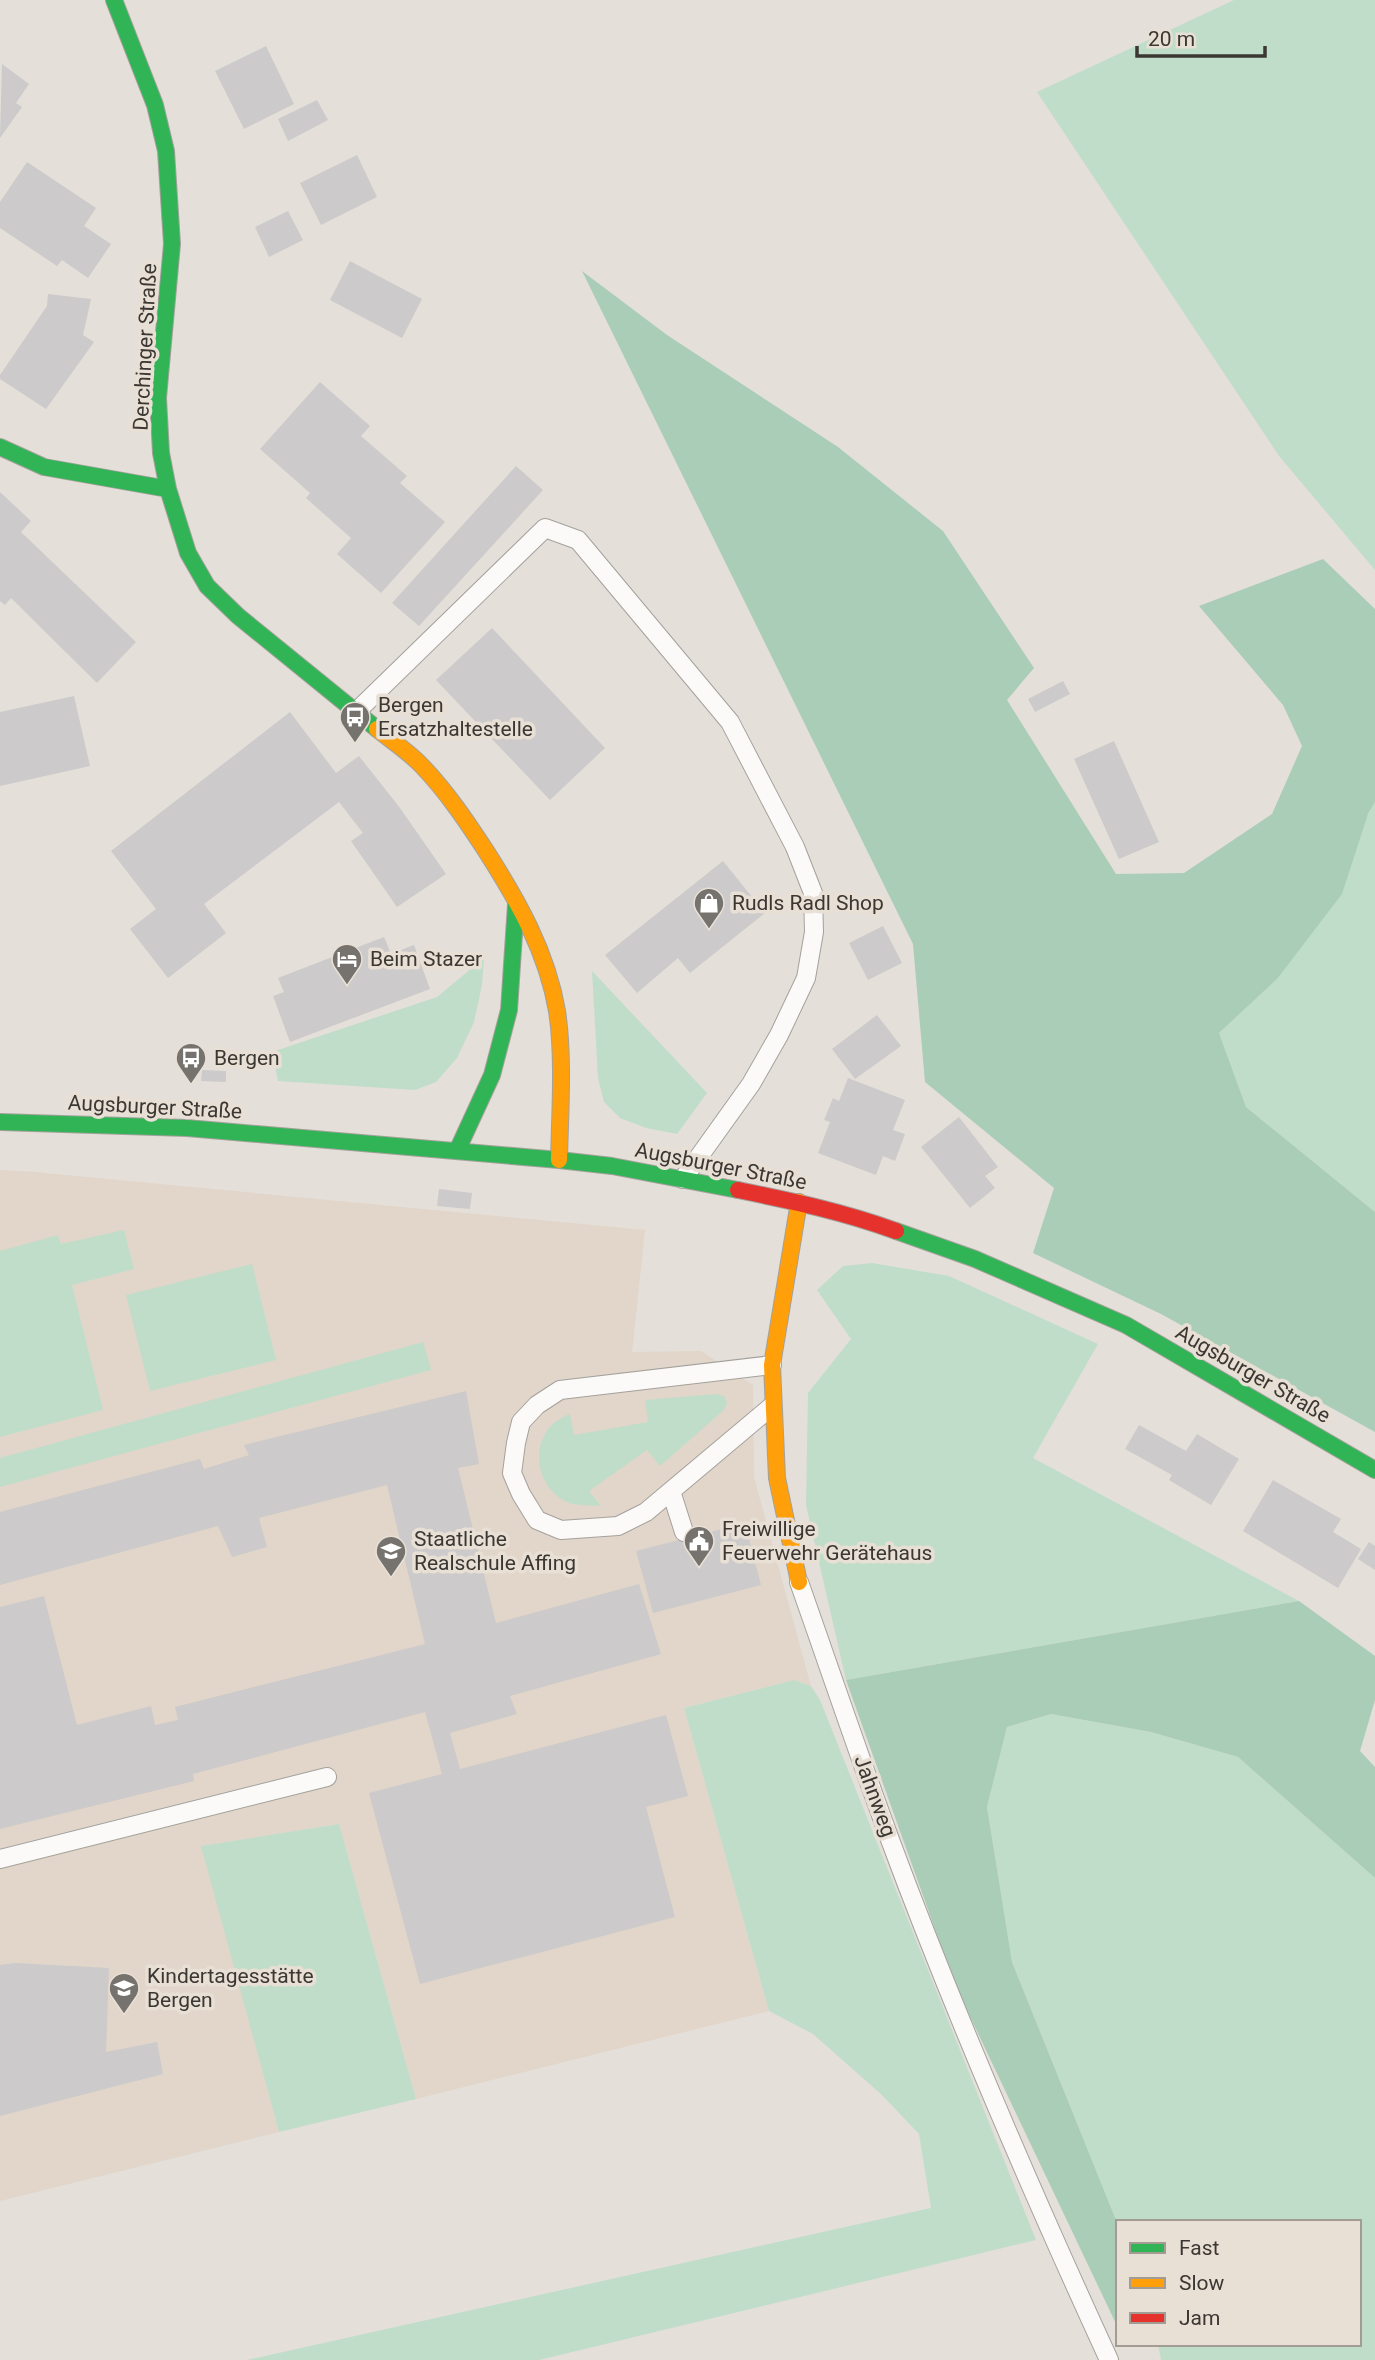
<svg xmlns="http://www.w3.org/2000/svg" width="1375" height="2360" font-family="Roboto,sans-serif">
	<style>
		.education { fill: #e1d6c9 }
		.green { fill: #c0ddca }
		.forest { fill: #aacdb7 }
		.building { fill: #cccaca }
		.lines { fill: none; stroke-linecap: round; stroke-linejoin: round }
		.lane-casing { stroke: #a4a19c; stroke-width: 20 }
		.fast-casing { stroke: #a4a19c; stroke-width: 18 }
		.slow-casing { stroke: #a4a19c; stroke-width: 18 }
		.jam-casing { stroke: #a4a19c; stroke-width: 18 }
		.lane { stroke: #fbfaf9; stroke-width: 18 }
		.fast { stroke: #30b455; stroke-width: 16 }
		.slow { stroke: #ff9f0a; stroke-width: 16 }
		.jam { stroke: #e5322d; stroke-width: 16 }
		.labels { text-anchor: middle; stroke-width: 7; stroke-linejoin: round; paint-order: stroke }
		.street-label { font-size: 21px; fill: #3b3733; stroke: #e8dfd5 }
		.poi-label { font-size: 21px; fill: #3b3733; stroke: #e8dfd5; text-anchor: start }
	</style>
	<rect width="100%" height="100%" fill="#e4dfd9"/>
	<path class="education" d="M0,1170L34,1172L645,1230L632,1352L701,1351L753,1385L754,1477L811,1686L794,1680L684,1708L769,2011L416,2099L339,1824L202,1846L279,2132L0,2201Z"/>
	<path class="green" d="M1234,0H1375V570L1279,456L1037,92Z
		M1375,802V1212L1246,1107L1219,1033L1277,979Z
		M484,958L482,985L474,1022L457,1058L436,1082L415,1090L278,1081L272,1052L437,997Z
		M592,971L707,1093L677,1134L646,1128L620,1118L604,1102L598,1078Z
		M124,1230L134,1269L72,1285L103,1410L0,1437V1251L58,1235L61,1244Z
		M872,1263L949,1276L1098,1344L1033,1458L1299,1601L846,1680L806,1505L808,1393L851,1339L817,1290L843,1266Z
		M252,1264L276,1360L150,1391L126,1295Z
		M423,1342L431,1370L0,1487V1458Z
		M716,1394L724,1396L727,1403L724,1410L660,1466L647,1450L589,1491L601,1506C591,1505 578,1506 569,1503C542,1492 531,1458 545,1434C549,1425 561,1417 570,1414L574,1435L648,1422L645,1400Z
		M794,1680L811,1686L820,1700L1036,2240L539,2360H247L931,2208L919,2134L882,2095L813,2034L769,2011L684,1708Z
		M1051,1714L1151,1732L1238,1757L1375,1878V2360H1161L1158,2344H1359V2222H1118V2225L1012,1962L987,1807L1007,1727Z
		M339,1824L416,2099L279,2132L201,1846Z"/>
	<path class="forest" d="M582,271L667,335L838,447L943,531L1034,668L1007,700L1116,874L1184,873L1272,814L1302,746L1283,705L1199,606L1323,559L1375,609V802L1368,814L1342,894L1277,979L1219,1033L1246,1107L1375,1212V1432L1161,1314L1033,1253L1054,1188L925,1082L913,944Z
		M1299,1601L1375,1656V1700L1360,1751L1375,1767V1878L1238,1757L1151,1732L1051,1714L1007,1727L987,1807L1012,1962L1118,2225V2328L955,1985L846,1680Z"/>
	<path class="building" d="M266,46L294,104L244,129L215,71Z
		M2,64L29,84L16,103L22,107L0,138Z
		M317,100L328,120L288,141L278,119Z
		M357,155L377,197L321,225L300,183Z
		M27,162L96,208L84,226L111,244L88,278L62,260L57,266L0,228V202Z
		M288,211L303,240L269,257L255,227Z
		M350,261L422,299L402,338L330,300Z
		M48,294L91,299L83,335L94,342L46,409L0,379V375L47,306Z
		M320,382L370,426L361,436L407,476L400,483L445,522L381,593L337,554L351,538L306,498L310,493L260,449Z
		M516,466L543,490L419,626L392,603Z
		M0,492L31,521L21,532L136,642L97,683L11,598L5,605L0,601Z
		M492,628L605,748L550,800L436,680Z
		M1063,681L1070,694L1035,712L1028,699Z
		M74,696L90,766L0,786V712Z
		M290,712L336,773L359,756L400,808L446,874L397,907L351,841L363,833L339,802L204,904L226,933L168,978L130,929L156,909L111,851Z
		M1114,741L1159,842L1119,859L1074,759Z
		M723,861L765,913L690,973L678,958L637,993L605,955Z
		M883,926L902,963L868,980L849,943Z
		M384,937L391,954L414,945L430,989L290,1042L273,996L284,992L278,978Z
		M877,1015L901,1046L855,1079L832,1049Z
		M202,1070L226,1071V1082L201,1081Z
		M848,1078L905,1100L893,1130L905,1134L895,1161L883,1156L876,1175L818,1153L830,1122L824,1120L833,1098L839,1101Z
		M959,1117L998,1167L985,1176L995,1188L970,1208L921,1147Z
		M439,1189L472,1193L470,1209L437,1206Z
		M466,1391L479,1464L458,1468L496,1623L639,1584L661,1654L510,1696L517,1714L450,1733L460,1769L666,1715L688,1796L646,1807L675,1917L420,1984L369,1793L442,1774L425,1712L193,1774L194,1781L0,1829V1607L44,1596L77,1725L151,1706L155,1725L178,1720L175,1707L425,1644L387,1485L259,1518L267,1547L232,1557L218,1526L0,1585V1512L200,1459L204,1469L249,1455L244,1445Z
		M1139,1425L1186,1451L1197,1434L1239,1459L1211,1505L1169,1480L1172,1475L1125,1449Z
		M1273,1480L1341,1519L1333,1532L1361,1549L1338,1588L1243,1531Z
		M745,1523L761,1585L653,1613L636,1551Z
		M1369,1542L1375,1546V1570L1358,1559Z
		M15,1963L109,1968L106,2052L157,2042L163,2074L0,2116V1965Z"/>
	<g class="lines">
		<g class="lane-casing">
			<path id="lane" d="M356,712L545,528L578,540L730,722L795,847L813,893L814,932L806,978L779,1035L751,1084L683,1179
				M772,1365L560,1390L537,1405L521,1422L516,1443L512,1473L521,1494L537,1520L561,1530L618,1526L646,1512L772,1406
				M671,1491L684,1532
				M799,1582C829,1667 858,1753 889,1837C955,2015 1030,2188 1109,2360
				M0,1859L327,1777"/>
		</g>
		<g class="fast-casing">
			<path id="fast" d="M114,0L155,105L166,151L172,244L158,398L161,453L168,489L188,553L207,586L238,616L377,729
				M0,447L44,467L168,489
				M0,1122L187,1128L559,1160L612,1166L738,1190
				M457,1151L492,1075L509,1010L516,904
				M896,1231L975,1259L1126,1325L1375,1470"/>
		</g>
		<g class="slow-casing">
			<path id="slow" d="M377,729C392,741 409,752 422,766C447,792 467,822 486,851C518,901 547,952 557,1011C564,1056 560,1114 559,1160
				M799,1202L772,1365L777,1478L799,1582"/>
		</g>
		<g class="jam-casing">
			<path id="jam" d="M738,1190C792,1201 844,1212 896,1231"/>
		</g>
		<use href="#lane" class="lane"/>
		<use href="#fast" class="fast"/>
		<use href="#slow" class="slow"/>
		<use href="#jam" class="jam"/>
	</g>
	<defs>
		<g id="bus-pin" transform="scale(1.575)"><path d="M0 17L-7.5 6A9.5 9.5 0 1 1 7.5 6Z" fill="#76726d" stroke="#e8dfd5"/><path d="M-5-6H5V4H4V6H2V4H-2V6H-4V4H-5ZM-3.5-4V0h7V-4ZM-3.5 1.2v1.5H-2V1.2ZM2 1.2v1.5H3.5V1.2Z" fill="#fff"/></g>
		<g id="shop-pin" transform="scale(1.575)"><path d="M0 17L-7.5 6A9.5 9.5 0 1 1 7.5 6Z" fill="#76726d" stroke="#e8dfd5"/><path d="M-5-2.5h2.3a2.7 3.5 0 0 1 5.4 0H5L5.5 6h-11ZM-1.5-2.5h3a1.5 2.3 0 0 0-3 0Z" fill="#fff"/></g>
		<g id="hotel-pin" transform="scale(1.575)"><path d="M0 17L-7.5 6A9.5 9.5 0 1 1 7.5 6Z" fill="#76726d" stroke="#e8dfd5"/><path d="M-6-4.5h1.5V1H6V5H4.5V3h-9V5H-6ZM-4 0a1.8 1.8 0 1 1 3.6 0ZM.5 0V-2.5h3Q6-2.5 6 0Z" fill="#fff"/></g>
		<g id="civic-pin" transform="scale(1.575)"><path d="M0 17L-7.5 6A9.5 9.5 0 1 1 7.5 6Z" fill="#76726d" stroke="#e8dfd5"/><path d="M-.6-6.5H3V-4.5H.6V-3L4-1V1h2V6H-6V1h2V-1L-.6-3ZM-1.2 2.5V6h2.4V2.5Z" fill="#fff"/></g>
		<g id="school-pin" transform="scale(1.575)"><path d="M0 17L-7.5 6A9.5 9.5 0 1 1 7.5 6Z" fill="#76726d" stroke="#e8dfd5"/><path d="M0-5L7-2L0 1L-7-2ZM-4 1L0 2.5L4 1V4Q0 6-4 4Z" fill="#fff"/></g>
	</defs>
	<g fill-rule="evenodd">
		<use href="#bus-pin" x="355" y="717"/>
		<use href="#shop-pin" x="709" y="903"/>
		<use href="#hotel-pin" x="347" y="959"/>
		<use href="#bus-pin" x="191" y="1058"/>
		<use href="#civic-pin" x="699" y="1541"/>
		<use href="#school-pin" x="391" y="1551"/>
		<use href="#school-pin" x="124" y="1988"/>
	</g>
	<g class="labels">
		<g class="street-label">
			<text transform="translate(145 347) rotate(-87)" y="7">Derchinger Straße</text>
			<text transform="translate(155 1107) rotate(3)" y="7">Augsburger Straße</text>
			<text transform="translate(721 1166) rotate(11)" y="7">Augsburger Straße</text>
			<text transform="translate(1253 1374) rotate(30)" y="7">Augsburger Straße</text>
			<text transform="translate(875 1796) rotate(70)" y="7">Jahnweg</text>
		</g>
		<g class="poi-label">
			<text x="378" y="712">Bergen<tspan x="378" dy="24">Ersatzhaltestelle</tspan></text>
			<text x="732" y="910">Rudls Radl Shop</text>
			<text x="370" y="966">Beim Stazer</text>
			<text x="214" y="1065">Bergen</text>
			<text x="722" y="1536">Freiwillige<tspan x="722" dy="24">Feuerwehr Gerätehaus</tspan></text>
			<text x="414" y="1546">Staatliche<tspan x="414" dy="24">Realschule Affing</tspan></text>
			<text x="147" y="1983">Kindertagesstätte<tspan x="147" dy="24">Bergen</tspan></text>
		</g>
	</g>
	<rect x="1116" y="2220" width="245" height="126" fill="#e8dfd5" stroke="#a39c94" stroke-width="2"/>
	<rect x="1130" y="2243" width="35" height="10" fill="#30b455" stroke="#a39c94" stroke-width="2"/>
	<text x="1179" y="2255" font-size="21" fill="#3b3733">Fast</text>
	<rect x="1130" y="2278" width="35" height="10" fill="#ff9f0a" stroke="#a39c94" stroke-width="2"/>
	<text x="1179" y="2290" font-size="21" fill="#3b3733">Slow</text>
	<rect x="1130" y="2313" width="35" height="10" fill="#e5322d" stroke="#a39c94" stroke-width="2"/>
	<text x="1179" y="2325" font-size="21" fill="#3b3733">Jam</text>
	<path d="M1137 46v10h128v-10" fill="none" stroke="#3b3733" stroke-width="3.5"/>
	<text x="1148" y="46" font-size="21" fill="#3b3733" stroke="#e8dfd5" stroke-width="5" paint-order="stroke">20 m</text>
</svg>
